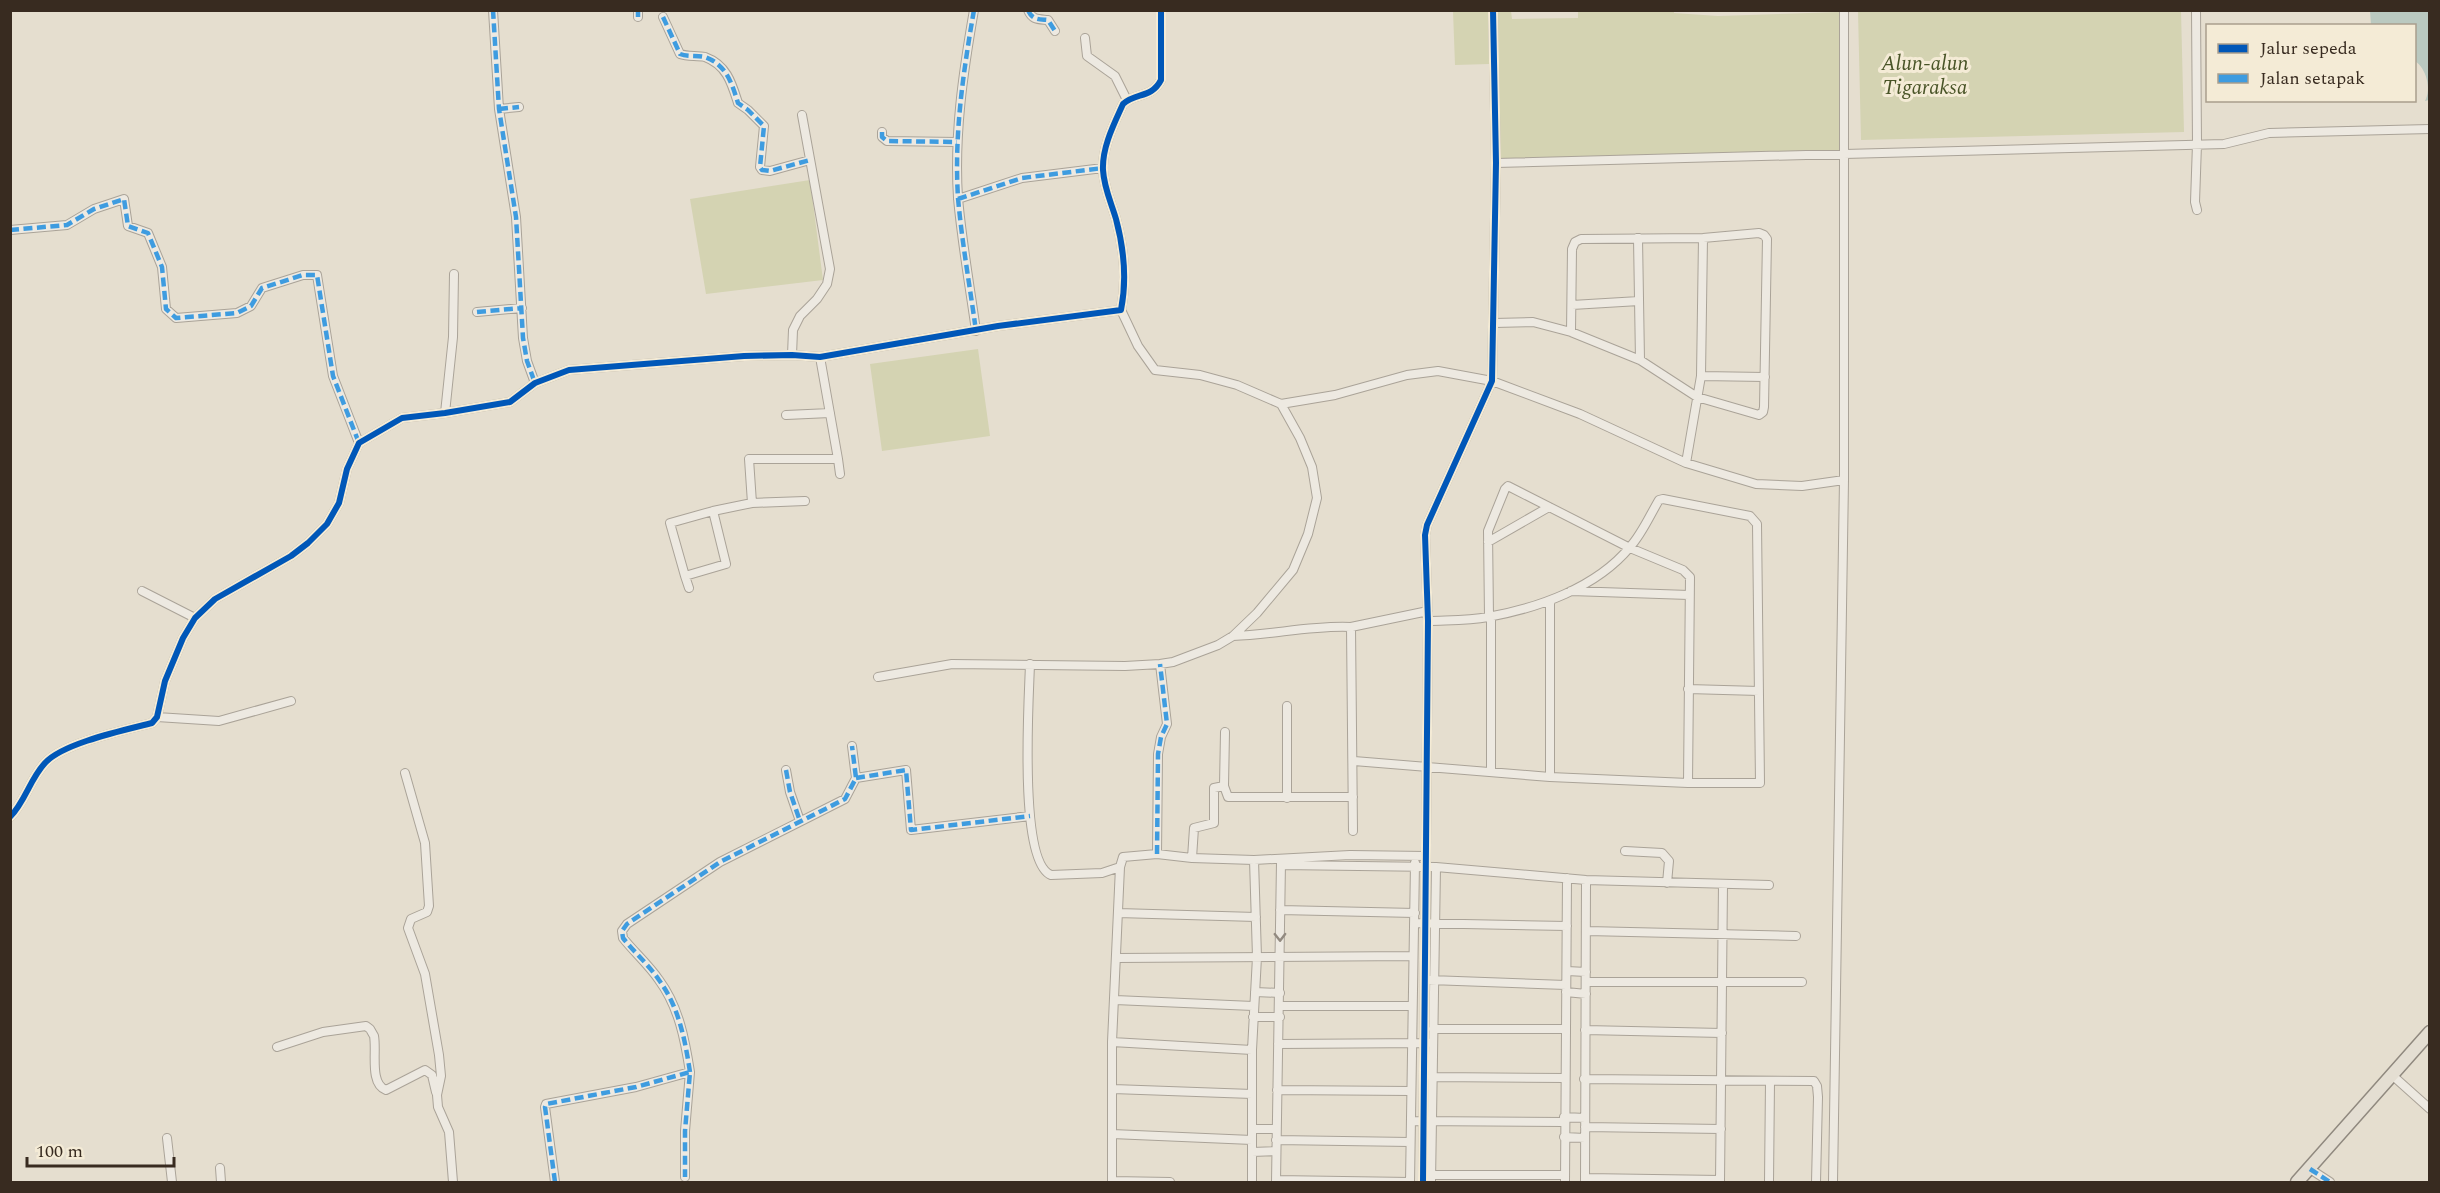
<svg xmlns="http://www.w3.org/2000/svg" width="2440" height="1193" font-family="Spectral,serif">
	<style>
		.green { fill: #d4d3b2 }
		.water { fill: #bac9c0 }
		.lines { fill: none; stroke-linecap: round; stroke-linejoin: round }
		.street-casing { stroke: #aaa398; stroke-width: 10 }
		.primary-casing { stroke: #90897f; stroke-width: 15 }
		.street { stroke: #ede9e1; stroke-width: 8 }
		.primary { stroke: #e4ded2; stroke-width: 12 }
		.quiet { stroke: #3e9ce0; stroke-width: 4.5; stroke-dasharray: 9 4.5; stroke-linecap: butt }
		.cycleway-casing { stroke: #f4ebd6; stroke-width: 10 }
		.cycleway { stroke: #0057b8; stroke-width: 6 }
		.oneway { stroke: #928a80 }
		.labels { text-anchor: middle; stroke-width: 6; stroke-linejoin: round; paint-order: stroke }
		.park-label { font-size: 21px; font-style: italic; fill: #495427; stroke: #f4ebd6 }
	</style>
	<rect width="100%" height="100%" fill="#e5decf"/>
	<path class="green" d="M1578,10H1674V13L1718,16L1839,12L1840,150L1497,162L1493,11H1511L1512,19L1578,18Z
		M1453,11H1488L1489,64L1455,65Z
		M1858,11H2181L2184,132L1861,140Z
		M810,180L823,280L706,294L690,199Z
		M978,349L990,436L882,451L870,364Z"/>
	<path class="water" d="M2370,11H2429V100L2425,101C2432,89 2426,68 2415,61L2414,26L2371,25Z"/>
	<g class="lines">
		<g class="street-casing">
			<path id="street" d="M493,10L499,109L516,217L523,338L527,361L535,383
				M638,10V17
				M974,10C963,73 954,135 958,198C962,243 970,287 976,331
				M1028,10C1032,20 1038,19 1048,20L1055,31
				M2196,10L2197,144L2195,202L2197,210
				M663,17L680,54C688,57 697,55 705,57C727,65 732,84 738,103L748,110L764,126L760,167L762,170L770,171L810,160
				M1085,38L1087,56L1115,76L1127,100
				M499,109L519,107
				M882,132V137L887,141L957,142
				M1496,163L2224,144L2269,133L2430,129
				M958,199L1022,178L1103,168
				M10,230L67,225L94,209L124,199L128,226L148,233L162,267L166,309L176,318L237,313L251,306L262,288L303,275H317L333,376L359,443
				M1638,238L1640,360
				M1572,305L1639,301
				M1121,310L1138,346L1155,370L1200,375L1237,385L1281,404L1335,395L1407,375L1438,371L1492,381L1580,414L1686,463L1756,484L1802,486L1844,480
				M477,312L522,308
				M1494,323L1533,322L1571,332L1640,360L1697,397L1759,415L1763,412L1764,407L1767,239L1764,235L1759,233L1703,238L1581,239L1575,242L1572,249L1571,332
				M792,355L793,330L800,316L817,299L827,284L830,269L802,115
				M1701,376L1765,377
				M445,413L453,337L454,274
				M786,415L830,413
				M838,459L840,474
				M1686,463L1701,376L1703,238
				M752,503L805,501
				M1488,542L1549,507
				M685,576L670,523L713,511L752,503L749,459H838L820,357
				M689,588L685,576L726,564L713,511
				M142,591L195,618
				M1571,591L1689,595
				M1489,617L1488,531L1505,489L1508,486L1630,548L1683,570L1690,577L1688,783
				M1233,636C1273,635 1311,625 1351,627
				M1030,664C1029,698 1018,862 1051,875L1102,873L1120,867
				M878,677L952,664L1125,666L1160,664L1173,662L1218,645L1233,636L1257,613L1293,570L1308,534L1317,498L1312,467L1300,438L1281,404
				M1688,689L1759,691
				M157,717L219,721L291,701
				M1225,732L1224,786L1228,797H1353
				M1354,761L1550,777L1688,783H1760L1757,524L1750,516L1663,499L1659,500C1650,515 1642,534 1630,547C1596,588 1538,608 1488,617C1468,621 1448,620 1428,621
				M786,770L790,792L800,821
				M1491,771V617
				M405,773L425,843L429,906L427,912L411,919L408,928L425,974L439,1055L441,1076L437,1095L438,1107L449,1132L453,1182
				M1550,777V601
				M856,778L906,770L911,830L1030,816
				M1287,798V706
				M10,817C25,802 30,779 45,763C63,743 125,730 152,723L157,717L165,681L183,638L195,618L215,599L291,556L308,543L327,524L339,503L347,469L359,443L402,418L445,413L510,402L535,383L569,370L744,356L792,355L820,357L998,326L1121,310C1127,280 1124,249 1116,219C1111,202 1104,188 1103,170C1102,147 1114,124 1123,104C1136,92 1151,99 1161,80V10
				M1353,831L1351,627L1428,611
				M1625,851L1662,853L1669,861L1667,883
				M1157,854L1158,754L1161,737L1167,724L1160,664
				M1192,858L1194,828L1214,823V788L1224,786
				M1281,865L1436,867L1586,880L1769,885
				M1280,910L1415,913
				M1118,913L1256,917
				M1414,923L1567,926
				M1587,931L1796,936
				M1117,958L1413,956
				M1567,971L1586,972
				M1430,980L1566,985
				M1586,982H1802
				M1255,992L1280,993
				M1566,992L1586,994
				M1115,1000L1253,1006
				M1280,1006H1412
				M1253,1017H1280
				M1433,1029H1566
				M1585,1030L1722,1033
				M1112,1042L1252,1050
				M1278,1044L1427,1043
				M277,1047L323,1032L366,1026L370,1029L374,1036C377,1051 369,1084 386,1090L425,1070L432,1075L436,1092
				M690,1072C685,1040 679,1007 659,980C649,965 634,952 623,938L622,931L627,924L720,862L845,799L856,778L852,746
				M2392,1075L2430,1109
				M1432,1077L1565,1078
				M1584,1079L1814,1081L1817,1086L1818,1097L1816,1182
				M1113,1089L1252,1094
				M1277,1090L1411,1091
				M1564,1117L1585,1118
				M1411,1121L1564,1122
				M1585,1127L1721,1129
				M1252,1129H1276
				M1112,1134L1252,1140
				M1564,1137L1585,1138
				M167,1138L172,1182
				M1276,1140L1410,1142
				M1252,1152L1276,1151
				M220,1168L221,1182
				M2310,1169L2330,1182
				M1431,1175H1565
				M1586,1178L1720,1180
				M1276,1180L1410,1182
				M1112,1181L1170,1182
				M555,1182L545,1107L546,1104L636,1087L690,1072L685,1131V1177
				M1112,1182V1042L1120,867L1123,857L1157,854L1192,858L1254,860L1350,855L1426,856
				M1252,1182V1050L1257,957L1254,860
				M1276,1182L1281,862
				M1410,1182L1415,863
				M1423,1182L1428,621L1425,535L1427,525L1492,381L1496,163L1493,10
				M1431,1182L1436,867
				M1565,1182L1567,878
				M1585,1182L1586,880
				M1720,1182L1723,884
				M1769,1182L1770,1082
				M1833,1182L1844,480V10"/>
		</g>
		<g class="primary-casing">
			<path id="primary" d="M2297,1182L2430,1032"/>
		</g>
		<use href="#street" class="street"/>
		<use href="#primary" class="primary"/>
		<path class="quiet" d="M493,10L499,109L516,217L523,338L527,361L535,383
			M638,10V17
			M974,10C963,73 954,135 958,198C962,243 970,287 976,331
			M1028,10C1032,20 1038,19 1048,20L1055,31
			M663,17L680,54C688,57 697,55 705,57C727,65 732,84 738,103L748,110L764,126L760,167L762,170L770,171L810,160
			M499,109L519,107
			M882,132V137L887,141L957,142
			M958,199L1022,178L1103,168
			M10,230L67,225L94,209L124,199L128,226L148,233L162,267L166,309L176,318L237,313L251,306L262,288L303,275H317L333,376L359,443
			M477,312L522,308
			M786,770L790,792L800,821
			M856,778L906,770L911,830L1030,816
			M1157,854L1158,754L1161,737L1167,724L1160,664
			M690,1072C685,1040 679,1007 659,980C649,965 634,952 623,938L622,931L627,924L720,862L845,799L856,778L852,746
			M2310,1169L2330,1182
			M555,1182L545,1107L546,1104L636,1087L690,1072L685,1131V1177"/>
		<g class="cycleway-casing">
			<path id="cycleway" d="M10,817C25,802 30,779 45,763C63,743 125,730 152,723L157,717L165,681L183,638L195,618L215,599L291,556L308,543L327,524L339,503L347,469L359,443L402,418L445,413L510,402L535,383L569,370L744,356L792,355L820,357L998,326L1121,310C1127,280 1124,249 1116,219C1111,202 1104,188 1103,170C1102,147 1114,124 1123,104C1136,92 1151,99 1161,80V10
				M1423,1182L1428,621L1425,535L1427,525L1492,381L1496,163L1493,10"/>
		</g>
		<use href="#cycleway" class="cycleway"/>
	</g>
	<defs><path id="oneway-chevron" d="M-2-3.5L2.5 0L-2 3.5" fill="none" stroke-width="1.6" stroke-linecap="round" stroke-linejoin="round" transform="scale(1.5)"/></defs>
	<use class="oneway" href="#oneway-chevron" transform="translate(1280 937) rotate(89)"/>
	<g class="labels">
		<g class="park-label">
			<text x="1925" y="70">Alun-alun<tspan x="1925" dy="24">Tigaraksa</tspan></text>
		</g>
	</g>
	<rect width="2440" height="1193" fill="none" stroke="#382b20" stroke-width="24"/>
	<rect x="2206" y="24" width="210" height="78" fill="#f4ebd6" stroke="#a99e8d" stroke-width="1.5"/>
	<rect x="2218" y="44" width="30" height="9" fill="#0057b8" stroke="#a99e8d" stroke-width="1.5"/>
	<text x="2260" y="54" font-size="18" fill="#382b20">Jalur sepeda</text>
	<rect x="2218" y="74" width="30" height="9" fill="#3e9ce0" stroke="#a99e8d" stroke-width="1.5"/>
	<text x="2260" y="84" font-size="18" fill="#382b20">Jalan setapak</text>
	<path d="M27 1157v9h147v-9" fill="none" stroke="#382b20" stroke-width="3"/>
	<text x="36" y="1157" font-size="18" fill="#382b20" stroke="#f4ebd6" stroke-width="4.5" paint-order="stroke">100 m</text>
</svg>
